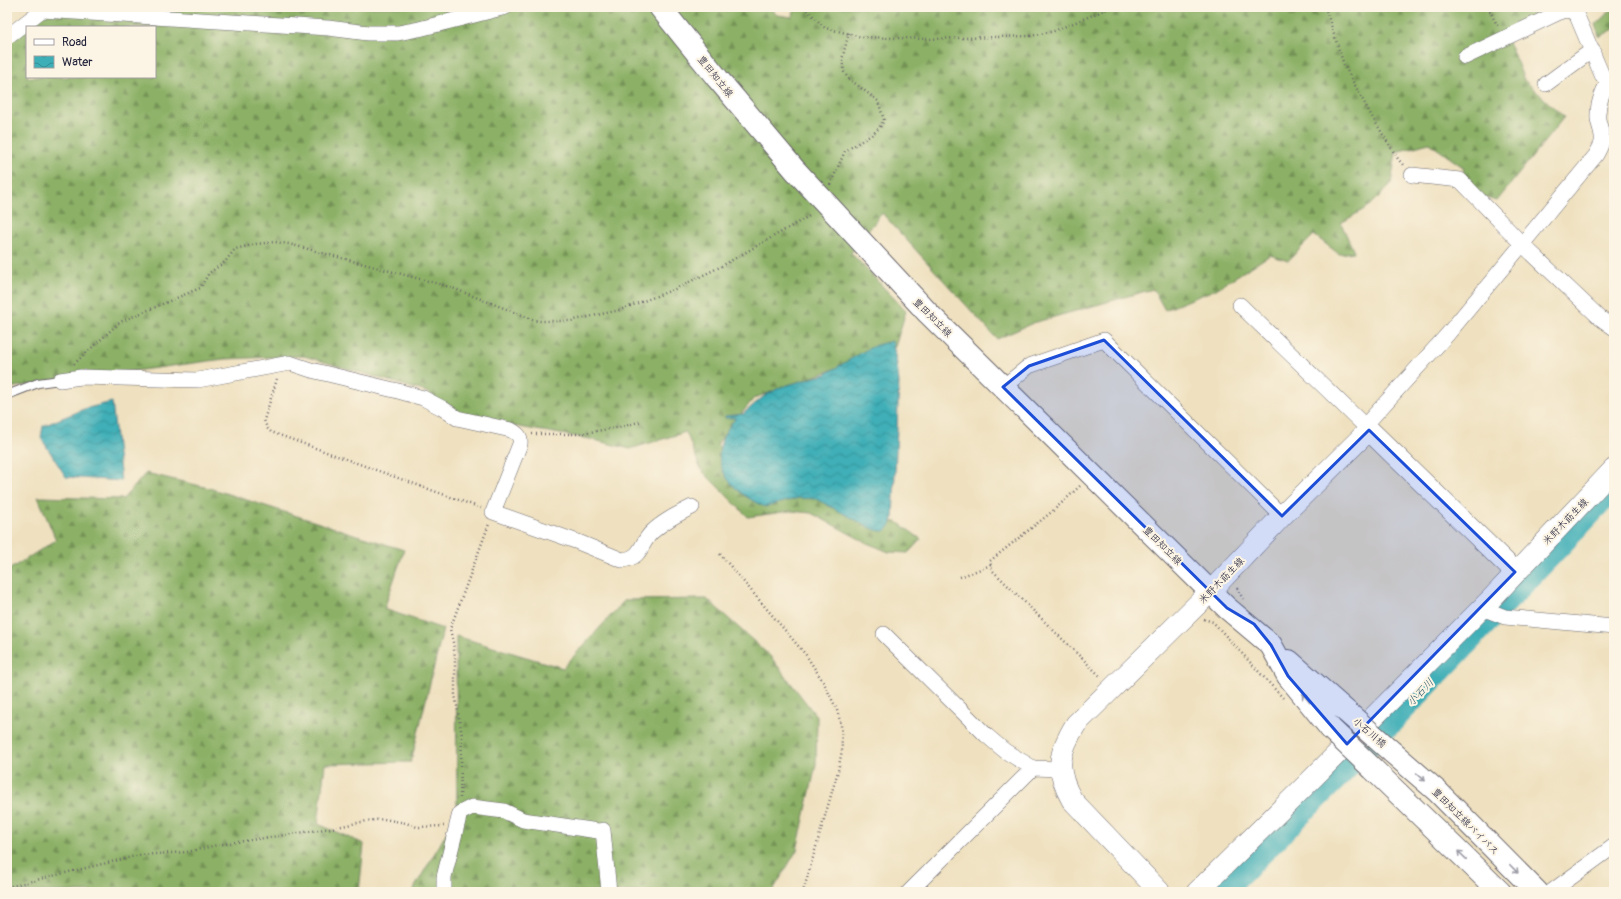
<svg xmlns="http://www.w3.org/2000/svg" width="1621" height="899" font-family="Pangolin,'Klee One',sans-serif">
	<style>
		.forest { fill: url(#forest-firs); stroke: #576a50; fill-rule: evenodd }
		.water { fill: url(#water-waves); stroke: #306879 }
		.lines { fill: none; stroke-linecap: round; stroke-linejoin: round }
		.river { stroke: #3fafb7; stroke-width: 23 }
		.lane-casing { stroke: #6a656a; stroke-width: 10 }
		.street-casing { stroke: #6a656a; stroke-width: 16 }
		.secondary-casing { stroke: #6a656a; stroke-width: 22 }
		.primary-casing { stroke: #6a656a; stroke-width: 24 }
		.path { stroke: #6a656a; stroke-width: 2.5; stroke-dasharray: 1 3; stroke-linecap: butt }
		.lane { stroke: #fff; stroke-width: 8 }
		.street { stroke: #fff; stroke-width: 15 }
		.secondary { stroke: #fff; stroke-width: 21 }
		.primary { stroke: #fff; stroke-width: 22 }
		.primary-bridge-casing { stroke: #6a656a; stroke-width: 24; stroke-linecap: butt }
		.primary-bridge { stroke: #fff; stroke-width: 22 }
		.oneway { stroke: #9c9ca7 }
		.marked { fill: #1d4ed8; fill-opacity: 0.2; stroke: #1d4ed8; stroke-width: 3; stroke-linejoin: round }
		.labels { text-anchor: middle; stroke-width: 4; stroke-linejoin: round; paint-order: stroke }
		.street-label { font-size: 10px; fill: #22223b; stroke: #fcf5e5 }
		.water-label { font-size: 11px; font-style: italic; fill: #2e5a6d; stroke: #fcf5e5 }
	</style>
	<defs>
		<pattern id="forest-firs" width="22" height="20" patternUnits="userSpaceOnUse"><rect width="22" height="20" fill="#8cb166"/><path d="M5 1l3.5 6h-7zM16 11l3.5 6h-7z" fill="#729055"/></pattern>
		<pattern id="water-waves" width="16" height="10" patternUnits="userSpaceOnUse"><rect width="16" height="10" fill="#3fafb7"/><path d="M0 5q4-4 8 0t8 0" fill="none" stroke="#348e96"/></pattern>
	</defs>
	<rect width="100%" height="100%" fill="#fcf5e5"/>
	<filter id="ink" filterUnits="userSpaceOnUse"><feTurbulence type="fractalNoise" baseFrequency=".025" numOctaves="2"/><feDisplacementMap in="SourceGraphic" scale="8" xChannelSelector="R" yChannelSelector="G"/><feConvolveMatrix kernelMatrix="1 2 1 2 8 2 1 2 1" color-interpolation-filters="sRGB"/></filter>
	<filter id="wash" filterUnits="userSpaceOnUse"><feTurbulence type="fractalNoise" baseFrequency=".012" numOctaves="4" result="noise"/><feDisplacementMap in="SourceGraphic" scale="16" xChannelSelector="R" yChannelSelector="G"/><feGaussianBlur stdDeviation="0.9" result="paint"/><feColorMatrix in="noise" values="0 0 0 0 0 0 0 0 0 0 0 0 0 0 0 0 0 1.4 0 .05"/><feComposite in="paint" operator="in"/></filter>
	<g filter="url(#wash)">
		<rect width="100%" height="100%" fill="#efe1c0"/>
		<path class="forest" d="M33,7H769L777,15L792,17L796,7H1536L1538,14L1504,30L1524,80L1564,117L1497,201L1467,193L1463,167L1429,143L1396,152L1391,184L1371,205L1341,223L1354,252L1339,254L1314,235L1288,261L1270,255L1216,289L1165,310L1153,289L1033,323L997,339L882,213L851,253L906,311L895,347L754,398L717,444L738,478L789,491L852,502L876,521L897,522L921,539L908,553L889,552L867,543L811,513L790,511L748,517L701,470L686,432L630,449L590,439L460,417L427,392L304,356L224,359L7,388V38ZM27,27H155V77H27Z
			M1614,7V29L1599,37L1596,24Z
			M146,473L209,488L404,550L384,609L443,629L411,762L325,764L318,824L364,844L359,892H7V571L56,540L38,497L123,499Z
			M707,599L770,656L817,717L816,765L797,850L772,892H412L457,815L456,636L563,668L625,600Z"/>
		<path class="water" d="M892,341L896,358L899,382L893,519C889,533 883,533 871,528L816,499L799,498L765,507C724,488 702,456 736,418H725V416L743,414L764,396L781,387L826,374L864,351L876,345Z
			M112,402L121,481L66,477L41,438L43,426L84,409Z"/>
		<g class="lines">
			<path class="river" d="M1223,892L1368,747L1614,489"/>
		</g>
	</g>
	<g filter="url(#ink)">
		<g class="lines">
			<g class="lane-casing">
				<path id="lane" d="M7,395L38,383L60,380"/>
			</g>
			<g class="street-casing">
				<path id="street" d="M7,37L42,10L328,28L368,33H398L419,29L506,7
					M1465,57L1564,10L1572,11L1577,16L1602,75L1608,81
					M1546,84L1587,54L1593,51
					M1412,175L1460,180L1522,244L1600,318L1614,328
					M1240,305L1369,430
					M60,380L81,377L198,380L290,363L311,370L398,391L423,398L442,408L457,418L511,430C518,434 521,436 520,444L493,512L578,542L622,560C643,558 640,543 652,532C664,521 678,514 692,507
					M1003,387L1029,366L1104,340L1282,516
					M1369,430V421L1447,335L1596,155C1598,151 1602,145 1602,141C1603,133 1599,126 1598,119C1597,105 1603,86 1614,76
					M1483,607L1487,610L1505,617L1614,627
					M884,634L986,735L1005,751L1033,768
					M444,892V877L460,813L472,807L504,811L523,820L598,831L603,830L609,892
					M909,892L1033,768L1059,769
					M1551,892L1614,846"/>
			</g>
			<g class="secondary-casing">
				<path id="secondary" d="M1160,892L1072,800C1055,770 1058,753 1076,724L1210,592L1282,516L1369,430L1515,572
					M1197,892L1305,786L1492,598L1614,469"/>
			</g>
			<g class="primary-casing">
				<path id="primary" d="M660,7L718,79L795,170L928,313L1227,608L1271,645L1288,676L1331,729
					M1289,661L1348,713
					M1392,752L1438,792L1537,892
					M1373,769L1500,892"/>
			</g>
			<path class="path" d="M804,7L825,28L862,37L928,39L1031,36L1054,31L1112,7
				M1325,7L1344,65L1371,115L1398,159L1404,166
				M1488,7L1498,27
				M830,185L845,151L873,134L880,127L884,120L878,101L848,78L844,72L842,60L849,32
				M74,364L120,322L200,288L209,273L225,262L235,249L256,244L275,242L289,244L450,287L537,321H570L620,310L675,289L720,267L811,215
				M277,379L264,420L267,428L271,432L481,508
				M532,434H578L621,427L642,421
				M1080,486L1054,510L990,561L992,570L1101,677
				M720,554L806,655L824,683L837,710L841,725L842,750L838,771L803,892
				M960,577L991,565
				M1237,588L1243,599
				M1204,619L1213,622L1283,698
				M460,798L462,736L455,694V657L453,642L450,629L489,524
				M7,887L140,855L188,852L217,845L332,828L367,821L384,819L406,823L417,827L444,826"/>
			<use href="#lane" class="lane"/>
			<use href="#street" class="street"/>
			<use href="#secondary" class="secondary"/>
			<use href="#primary" class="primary"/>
			<g class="primary-bridge-casing">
				<path id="primary-bridge" d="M1348,713L1392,752
					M1331,729L1373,769"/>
			</g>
			<use href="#primary-bridge" class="primary-bridge"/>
		</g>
		<defs><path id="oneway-shaft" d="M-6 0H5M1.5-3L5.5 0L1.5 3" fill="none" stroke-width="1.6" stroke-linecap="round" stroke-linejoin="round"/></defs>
		<g class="oneway">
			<use href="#oneway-shaft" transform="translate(1306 698) rotate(-129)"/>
			<use href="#oneway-shaft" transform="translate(1421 777) rotate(41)"/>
			<use href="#oneway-shaft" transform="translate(1462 855) rotate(-136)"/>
			<use href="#oneway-shaft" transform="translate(1514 869) rotate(46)"/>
		</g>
	</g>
	<path class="marked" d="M1104,340L1282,516L1369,430L1515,572L1347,744L1288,676L1271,645L1254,624L1227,608L1003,387L1029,366Z"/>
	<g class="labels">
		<g class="street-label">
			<text transform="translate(716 76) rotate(51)" y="4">豊田知立線</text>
			<text transform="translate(933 317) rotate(45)" y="4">豊田知立線</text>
			<text transform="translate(1565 521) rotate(-46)" y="4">米野木莇生線</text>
			<text transform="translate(1163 545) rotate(45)" y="4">豊田知立線</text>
			<text transform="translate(1221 580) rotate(-46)" y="4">米野木莇生線</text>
			<text transform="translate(1370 732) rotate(41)" y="4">小石川橋</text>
			<text transform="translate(1466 821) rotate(45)" y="4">豊田知立線バイパス</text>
		</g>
		<g class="water-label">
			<text transform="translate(1420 692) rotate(-46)" y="4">小石川</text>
		</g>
	</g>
	<rect width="1621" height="899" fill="none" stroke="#fcf5e5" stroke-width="24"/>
	<rect x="26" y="26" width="130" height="52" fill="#fcf5e5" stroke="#a5a1a1"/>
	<rect x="34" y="39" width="20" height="6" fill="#ffffff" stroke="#a5a1a1"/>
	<text x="62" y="46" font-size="12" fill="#22223b">Road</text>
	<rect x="34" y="56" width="20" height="12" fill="url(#water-waves)" stroke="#a5a1a1"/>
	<text x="62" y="66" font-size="12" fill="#22223b">Water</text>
</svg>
